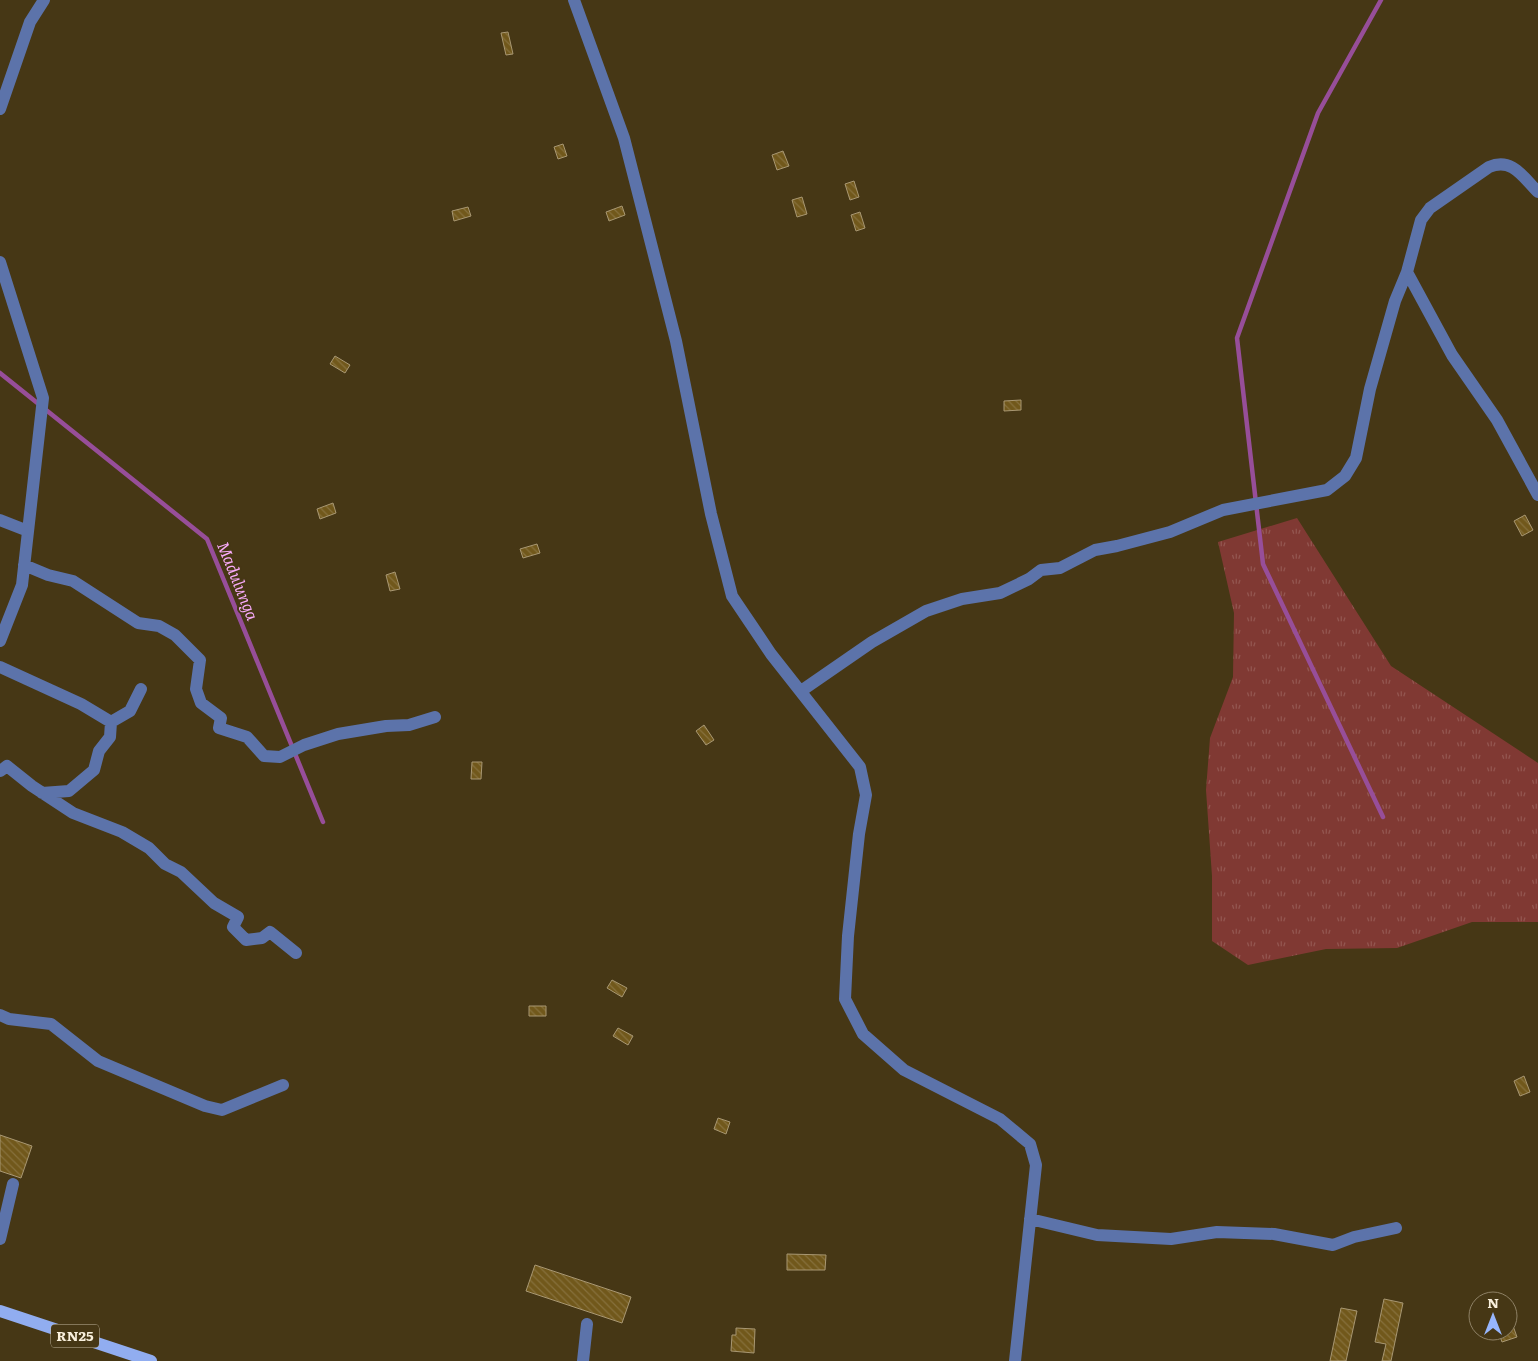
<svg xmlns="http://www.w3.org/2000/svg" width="1538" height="1361" font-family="Literata,serif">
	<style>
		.grass { fill: url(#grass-tufts) }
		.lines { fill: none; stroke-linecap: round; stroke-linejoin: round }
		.stream { stroke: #974e99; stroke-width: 4.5 }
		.building { fill: url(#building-back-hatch); stroke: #a89772 }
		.minor { stroke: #5c73aa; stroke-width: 12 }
		.major { stroke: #91adf0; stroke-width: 12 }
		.labels { text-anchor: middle; stroke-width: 4; stroke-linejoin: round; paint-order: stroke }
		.shield { fill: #463715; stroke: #c3b8a1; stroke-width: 1 }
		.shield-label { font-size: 14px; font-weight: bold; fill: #f9f0dd }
		.water-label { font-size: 16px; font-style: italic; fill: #f8aaf9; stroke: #463715 }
	</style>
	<defs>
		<pattern id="grass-tufts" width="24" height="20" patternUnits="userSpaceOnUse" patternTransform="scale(1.25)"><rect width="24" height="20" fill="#803933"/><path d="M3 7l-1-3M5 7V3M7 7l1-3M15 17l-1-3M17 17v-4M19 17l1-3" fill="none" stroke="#935650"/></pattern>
		<pattern id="building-back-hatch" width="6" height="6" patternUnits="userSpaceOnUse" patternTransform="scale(1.25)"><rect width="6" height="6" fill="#71581b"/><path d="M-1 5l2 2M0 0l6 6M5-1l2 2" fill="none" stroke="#86703c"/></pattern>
	</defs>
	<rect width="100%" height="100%" fill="#463715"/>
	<path class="grass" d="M1297,518L1391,666L1538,763V922H1472L1397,948L1326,949L1248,965L1212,941V876L1206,790L1210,738L1233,677L1234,613L1218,542Z"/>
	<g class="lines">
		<path class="stream" d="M1381,0L1318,113L1237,338L1263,564L1383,817
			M0,373L207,539L323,822"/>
	</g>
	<path class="building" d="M508,32L513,54L506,55L501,33Z
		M563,144L567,156L558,159L554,147Z
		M783,151L789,166L777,170L772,155Z
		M854,181L859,197L850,200L845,184Z
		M802,197L807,214L797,217L792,200Z
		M622,206L625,215L609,221L606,212Z
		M468,207L471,216L454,221L452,211Z
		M860,212L865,228L856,231L851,215Z
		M335,356L350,365L345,373L330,364Z
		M1021,400V410L1004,411V401Z
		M333,503L336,513L320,519L317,509Z
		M1525,515L1533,530L1522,536L1514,521Z
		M537,544L540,553L523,558L520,549Z
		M395,572L400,589L390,591L386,575Z
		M704,725L714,740L706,745L696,731Z
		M472,762H482L481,779H471Z
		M612,980L627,988L622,997L607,988Z
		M529,1006H546V1016H529Z
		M618,1028L633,1036L628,1045L613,1036Z
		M1524,1076L1530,1092L1520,1096L1514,1081Z
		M718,1118L730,1122L726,1134L714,1129Z
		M0,1135L32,1146L21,1178L0,1171Z
		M787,1254L826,1255L825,1270H787Z
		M535,1265L631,1297L622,1323L526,1291Z
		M1384,1299L1403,1303L1391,1361H1382L1386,1344L1375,1342Z
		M1341,1308L1357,1311L1346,1361H1330Z
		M1508,1318L1512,1323L1517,1337L1502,1342L1498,1331H1508Z
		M736,1328L755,1329L754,1353L731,1351L732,1335H736Z"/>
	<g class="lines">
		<path class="minor" d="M574,0L624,138L676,341L711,514L732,596L771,654L860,767L866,795L859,834L848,936L845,999L863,1034L904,1070L1000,1119L1030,1144L1036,1165L1015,1361
			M0,109L30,22L44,0
			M0,262L43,398L22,585L0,641
			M1407,272L1452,355L1497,420L1538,495
			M0,520L28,531
			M24,565L48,575L73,581L138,623L159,626L175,635L200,660L196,689L201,703L221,718L219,728L247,737L264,756L280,757L304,745L338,734L386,726L409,725L435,717
			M0,667L81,704L111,722
			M801,691L872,642L926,611L962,599L1000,593L1029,579L1041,570L1060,568L1095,550L1117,546L1170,532L1223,510L1327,490L1345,476L1356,458L1370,389L1395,301L1407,272L1421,220L1430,208L1489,167C1512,157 1523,177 1538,192
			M0,771L7,766L32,786L73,813L122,832L149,848L165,864L181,872L214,903L238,917L233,927L246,940L262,938L270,932L296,953
			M42,793L69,791L94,770L99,751L110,737L111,722L130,711L141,689
			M0,1015L9,1019L51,1024L98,1061L205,1106L222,1110L283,1085
			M1030,1219L1097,1235L1171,1239L1217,1232L1274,1234L1333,1245L1354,1237L1396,1228
			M0,1239L13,1184
			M583,1361L587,1324"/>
		<path class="major" d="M0,1311L151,1361"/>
	</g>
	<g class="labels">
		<rect class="shield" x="51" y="1324.5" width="48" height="23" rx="4"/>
		<g class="shield-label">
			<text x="75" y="1341">RN25</text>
		</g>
		<g class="water-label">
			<text transform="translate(238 581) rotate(68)" y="6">Madulunga</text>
		</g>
	</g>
	<g transform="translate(1493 1316)"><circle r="24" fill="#463715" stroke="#8e8165"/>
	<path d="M0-4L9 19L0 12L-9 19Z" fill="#97b6fd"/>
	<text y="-8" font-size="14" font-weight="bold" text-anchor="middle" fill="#f9f0dd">N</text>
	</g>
</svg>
